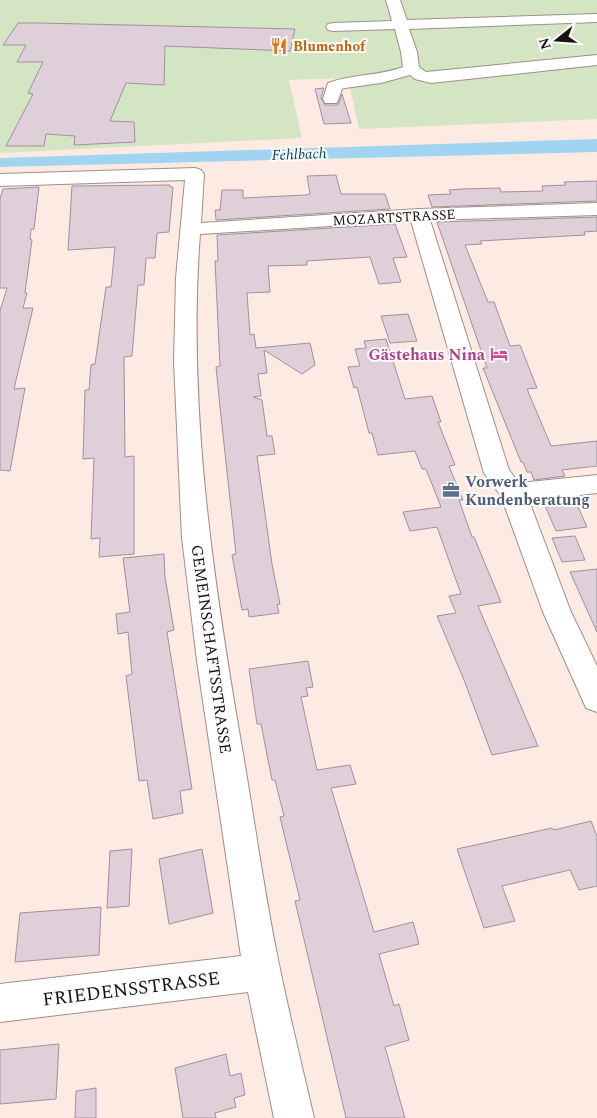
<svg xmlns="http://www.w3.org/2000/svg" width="597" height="1118" font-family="Spectral,serif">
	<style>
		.green { fill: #d3e5c3 }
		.water { fill: #a0d4f0 }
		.building { fill: #decfd9; stroke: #9f919b }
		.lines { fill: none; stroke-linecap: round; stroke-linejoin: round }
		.minor-casing { stroke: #9f8f88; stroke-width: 2 }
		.minor { fill: #fff; fill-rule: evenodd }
		.labels { text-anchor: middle; stroke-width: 4; stroke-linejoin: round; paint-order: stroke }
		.far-food-label { font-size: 14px; font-weight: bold; fill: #c56008; stroke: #fcfcfc; text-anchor: start }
		.far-street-label { font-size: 14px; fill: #17120f; stroke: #fcfcfc }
		.far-water-label { font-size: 15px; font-style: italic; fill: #004964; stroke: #fcfcfc }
		.hotel-label { font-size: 16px; font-weight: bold; fill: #b23c85; stroke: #fcfcfc; text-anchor: end }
		.service-label { font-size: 16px; font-weight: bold; fill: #4e5e75; stroke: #fcfcfc; text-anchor: start }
		.street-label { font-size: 16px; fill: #17120f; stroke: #fcfcfc }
		.near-street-label { font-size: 19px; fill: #17120f; stroke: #fcfcfc }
	</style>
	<rect width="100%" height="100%" fill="#fdebe3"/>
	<path class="green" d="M0,0H388L414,67L392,0H597V119L359,129L348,78L289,80L302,138L0,153Z"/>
	<path class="water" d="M597,139V152L0,167V158Z"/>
	<path class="building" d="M18,23H41L295,29L290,51L165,46L164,85L126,83L110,121L134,122L135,142L74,145L75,136L46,134L44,146H6L33,94L28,93L43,62H17L26,45H3Z
		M324,88L321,98L325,105H338L342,94L351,123L324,124L315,89Z
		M336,175L341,194H385L390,209L216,220L215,210H220L222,190H243V198L306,195L310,194L307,176Z
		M597,181V201L432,207L428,195L451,194L449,190L462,189L500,188L501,192L543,191L542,186L566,185L564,182Z
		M170,185V187H173L169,232L157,233L155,258H146L144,285H138L132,356L124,357L125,457L134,456V554L99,557L100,538L91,539L94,458L83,459L85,390H89L91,365L95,364L106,287H111L115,247L68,250L72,186Z
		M39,187L34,229H31L30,239L32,240L25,293H27L23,308H33L14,389L25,388L10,471L0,470V311L7,288H0V199L3,189Z
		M597,217V231L584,232L585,235L480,241L482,244L465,245L488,302H494L510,346L520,345L537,388L527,389L551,446L597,441V466L562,470L565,476L534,480L531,472H527L523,462H521L483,368H487L437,222Z
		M395,224L407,257L393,258L401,282L379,284L370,257L307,261V265L268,266L270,292L247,293L250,335L254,334L256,348L310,343L315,365L302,374L264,350L267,373L258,374L261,396L253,397L262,400L267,436H272L275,454L257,456L272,564L280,604L277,605L279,613L249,617L248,609L242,610L232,555L236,554L220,407L216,367L220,366L215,261H218L217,235Z
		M408,314L417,341L390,343L381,316Z
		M386,339L405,399L432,396L441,422H438L455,465L449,466L463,500H459L472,537H474L501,602L478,606L538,746L492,755L464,680L437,616L456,613L449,596L461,594L437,527L410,531L403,512L441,507L426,469H422L415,451L378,455L372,433H369L357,387L354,388L348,367L360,366L355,349L366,348L364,341Z
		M574,498L587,527L556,531L543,501Z
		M575,536L585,560L562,562L552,538Z
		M164,554L165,577L174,630L167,632L192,789L180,791L183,813L153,819L147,780L139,781L126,676L132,674L128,632L118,634L116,614L130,612L123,558Z
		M597,569V632L570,572Z
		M308,661L313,687L306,688L308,696L301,697L317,770L350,765L356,784L331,788L374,932L413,922L419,944L379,954L394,1006L399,1004L409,1040L385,1047L405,1118H346L295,901L300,900L280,817L284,816L275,780H272L261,724H257L249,669Z
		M591,821L597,836V886L579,890L570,870L502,886L515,921L484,928L457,849L552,828L554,830Z
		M132,849L129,906L107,908L110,851Z
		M202,849L213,913L169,924L159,859Z
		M101,907L99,955L15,962L20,913Z
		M59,1044L56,1099L0,1104V1050Z
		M226,1054L230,1076L241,1073L245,1095L234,1098L236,1107L215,1113L216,1118H183L175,1068Z
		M96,1088V1118H75L76,1091Z"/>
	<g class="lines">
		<g class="minor-casing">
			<path id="minor" d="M386,0H400L407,20L597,14V22L409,29L417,52L419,67L426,72L597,55V65L431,83L415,79L410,75L381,83L345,88L342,89L337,103H325L323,99L328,83C353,74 379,76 403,67L401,52L395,29L333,31L328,30L326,27L328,24L333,23L392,21Z
				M195,168L201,170L204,174L201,223L419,209L597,203V215L430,220L509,470L519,483L597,475V493L529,501L571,612L597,666V712L586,708L582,699L543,612L501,496L484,473L411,221L200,234C187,404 213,580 242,748C255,823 265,899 281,974C291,1022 303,1070 314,1118H274L248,992L0,1022V984L241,956L197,661L182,538L174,362L176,278L185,180L0,186V174Z"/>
		</g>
		<use href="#minor" class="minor"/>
	</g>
	<defs>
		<g id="restaurant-bare" transform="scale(1.35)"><path d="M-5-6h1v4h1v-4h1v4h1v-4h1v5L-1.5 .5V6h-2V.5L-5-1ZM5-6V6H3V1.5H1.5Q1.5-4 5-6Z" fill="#e8710a" stroke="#fcfcfc" stroke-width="2.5" paint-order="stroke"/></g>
		<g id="hotel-bare" transform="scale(1.35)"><path d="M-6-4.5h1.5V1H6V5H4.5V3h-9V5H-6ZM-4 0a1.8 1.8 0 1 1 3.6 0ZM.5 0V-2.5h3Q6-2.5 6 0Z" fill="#d1479c" stroke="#fcfcfc" stroke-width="2.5" paint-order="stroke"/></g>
		<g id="office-bare" transform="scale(1.35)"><path d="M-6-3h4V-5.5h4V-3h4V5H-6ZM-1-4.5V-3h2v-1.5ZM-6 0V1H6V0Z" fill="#5c6f8a" stroke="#fcfcfc" stroke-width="2.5" paint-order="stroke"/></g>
	</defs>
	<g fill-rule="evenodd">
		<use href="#restaurant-bare" x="279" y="46"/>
		<use href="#hotel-bare" x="499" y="354"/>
		<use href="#office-bare" x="451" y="490"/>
	</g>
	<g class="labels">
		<g class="far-food-label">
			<text x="293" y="51">Blumenhof</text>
		</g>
		<g class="far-street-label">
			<text transform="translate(394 217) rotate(-3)" y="5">MOZARTSTRASSE</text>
		</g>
		<g class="far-water-label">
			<text transform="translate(299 154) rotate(-2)" y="5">Fehlbach</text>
		</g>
		<g class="hotel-label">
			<text x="485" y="360">Gästehaus Nina</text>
		</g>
		<g class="service-label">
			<text x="465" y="487">Vorwerk<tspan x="465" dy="18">Kundenberatung</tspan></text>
		</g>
		<g class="street-label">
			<text transform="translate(212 649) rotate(82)" y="6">GEMEINSCHAFTSSTRASSE</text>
		</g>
		<g class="near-street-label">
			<text transform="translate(131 988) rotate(-7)" y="7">FRIEDENSSTRASSE</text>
		</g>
	</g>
	<g transform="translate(557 40) rotate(253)" stroke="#fcfcfc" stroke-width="4" paint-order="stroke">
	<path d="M0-4L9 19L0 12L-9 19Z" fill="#17120f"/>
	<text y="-8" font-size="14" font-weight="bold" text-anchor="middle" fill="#17120f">N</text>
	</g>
</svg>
